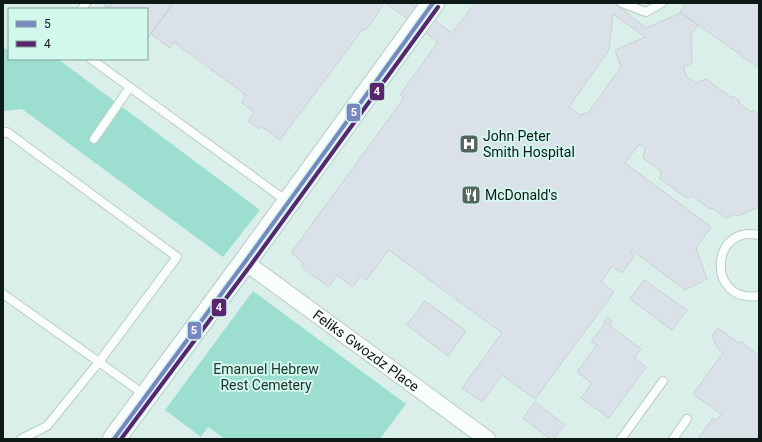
<svg xmlns="http://www.w3.org/2000/svg" width="762" height="442" font-family="Roboto,sans-serif">
	<style>
		.green { fill: #9cdfd0 }
		.building { fill: #dbe1e9; stroke: #c8d0d2; fill-rule: evenodd }
		.lines { fill: none; stroke-linecap: round; stroke-linejoin: round }
		.lane-casing { stroke: #bbcbc6; stroke-width: 10 }
		.street-casing { stroke: #bbcbc6; stroke-width: 18 }
		.secondary-casing { stroke: #bbcbc6; stroke-width: 24 }
		.lane { stroke: #f9fdfc; stroke-width: 8 }
		.street { stroke: #f9fdfc; stroke-width: 16 }
		.secondary { stroke: #f9fdfc; stroke-width: 22 }
		.bus-1-casing { stroke: #d2f7ed; stroke-width: 7 }
		.bus-2-casing { stroke: #d2f7ed; stroke-width: 7 }
		.bus-1 { stroke: #7986c2; stroke-width: 4 }
		.bus-2 { stroke: #5a256f; stroke-width: 4 }
		.labels { text-anchor: middle; stroke-width: 4; stroke-linejoin: round; paint-order: stroke }
		.poi-label { font-size: 14px; fill: #0d1a17; stroke: #d2f7ed; text-anchor: start }
		.street-label { font-size: 14px; fill: #0d1a17; stroke: #d2f7ed }
		.park-label { font-size: 14px; fill: #1b332d; stroke: #d2f7ed }
		.line-badge { stroke: #d2f7ed; stroke-width: 1.5 }
		.badge-label { font-size: 11px; text-anchor: middle; font-weight: bold; fill: #fff }
	</style>
	<rect width="100%" height="100%" fill="#daefe9"/>
	<path class="green" d="M3,47L7,50L9,48V59H58L260,210L223,257L22,109L3,111Z
		M253,291L406,404L380,439H225L208,427L201,437L165,410Z"/>
	<path class="building" d="M103,3H113L109,8Z
		M113,3H173L147,39V9H103L105,6L109,8Z
		M173,3H384L372,22L365,30L363,29L280,140L261,126L259,129L248,121L254,112L241,102L246,95L174,42L170,48L151,34Z
		M386,3H411L452,33L475,3H614L646,28L678,14L680,12L698,25L691,34L692,63L683,67L687,77L696,83L706,79L732,98L733,96L740,101L739,103L751,112L753,110L759,115V207L738,216L735,214L726,218L712,208L710,209L692,196L687,198L660,179L661,171L643,158L645,148L639,144L625,163L711,227L696,248L707,279L685,290L632,250L631,252L635,255L622,273L612,266L601,282L614,292L535,399L502,375L482,402L462,388L502,333L389,250L366,280L360,276L353,287L337,275L329,287L301,267L304,263L291,253L404,98L400,95L438,42ZM613,14L645,37L615,50L621,67L589,112L580,115L569,107L609,50Z
		M686,3H759V68L680,12Z
		M644,280L687,310L672,330L630,299Z
		M425,301L466,331L448,356L407,325Z
		M607,317L612,321L609,325L641,349L634,358L646,367L609,418L581,398L592,383L577,372L597,345L591,342L605,323L604,321Z
		M718,328L738,343L740,341L759,356V439H698L713,418L716,421L721,414L693,394L723,353L718,349L712,336Z
		M535,402L565,425L553,439H550L523,418Z"/>
	<g class="lines">
		<g class="lane-casing">
			<path id="lane" d="M622,3L646,12L662,3
				M82,9L86,3
				M91,59L288,202
				M3,133L7,132L177,257L99,362L146,396
				M94,139L130,87
				M759,235C710,224 706,304 759,296
				M3,294L99,362L47,426L21,439
				M621,439L663,381
				M673,439L687,419"/>
		</g>
		<g class="street-casing">
			<g id="street">
				<path id="s1" d="M245,262L487,439"/>
			</g>
		</g>
		<g class="secondary-casing">
			<path id="secondary" d="M114,439L245,262L433,3"/>
		</g>
		<use href="#lane" class="lane"/>
		<use href="#street" class="street"/>
		<use href="#secondary" class="secondary"/>
		<g class="bus-1-casing">
			<path id="bus-1" d="M114,439L245,262L433,3"/>
		</g>
		<g class="bus-2-casing">
			<path id="bus-2" d="M121,439L250,266L438,7"/>
		</g>
		<use href="#bus-1" class="bus-1"/>
		<use href="#bus-2" class="bus-2"/>
	</g>
	<defs>
		<g id="hospital-square" transform="scale(1)"><rect x="-9" y="-9" width="18" height="18" rx="4" fill="#556560" stroke="#d2f7ed"/><path d="M-5-5h3v3.5h4V-5h3V5h-3V1.5h-4V5h-3Z" fill="#fff"/></g>
		<g id="restaurant-square" transform="scale(1)"><rect x="-9" y="-9" width="18" height="18" rx="4" fill="#556560" stroke="#d2f7ed"/><path d="M-5-6h1v4h1v-4h1v4h1v-4h1v5L-1.5 .5V6h-2V.5L-5-1ZM5-6V6H3V1.5H1.5Q1.5-4 5-6Z" fill="#fff"/></g>
	</defs>
	<g fill-rule="evenodd">
		<use href="#hospital-square" x="469" y="144"/>
		<use href="#restaurant-square" x="471" y="195"/>
	</g>
	<g class="labels">
		<g class="poi-label">
			<text x="483" y="141">John Peter<tspan x="483" dy="16">Smith Hospital</tspan></text>
			<text x="485" y="200">McDonald's</text>
		</g>
		<g class="street-label">
			<text dy="5" stroke="none"><textPath href="#s1" startOffset="150">Feliks Gwozdz Place</textPath></text>
		</g>
		<g class="park-label">
			<text x="266" y="374">Emanuel Hebrew<tspan x="266" dy="16">Rest Cemetery</tspan></text>
		</g>
	</g>
	<g class="line-badge">
		<rect x="369" y="82" width="16" height="19" rx="4" fill="#5a256f"/>
		<rect x="346" y="103" width="15" height="19" rx="4" fill="#7986c2"/>
		<rect x="211" y="298" width="16" height="19" rx="4" fill="#5a256f"/>
		<rect x="187" y="321" width="15" height="19" rx="4" fill="#7986c2"/>
	</g>
	<g class="badge-label">
		<text x="377" y="95">4</text>
		<text x="354" y="116">5</text>
		<text x="219" y="311">4</text>
		<text x="194" y="334">5</text>
	</g>
	<rect width="762" height="442" fill="none" stroke="#0d1a17" stroke-width="8"/>
	<rect x="8" y="8" width="140" height="52" fill="#d2f7ed" stroke="#839f97"/>
	<rect x="16" y="21" width="20" height="6" fill="#7986c2" stroke="#839f97"/>
	<text x="44" y="28" font-size="12" fill="#0d1a17">5</text>
	<rect x="16" y="41" width="20" height="6" fill="#5a256f" stroke="#839f97"/>
	<text x="44" y="48" font-size="12" fill="#0d1a17">4</text>
</svg>
